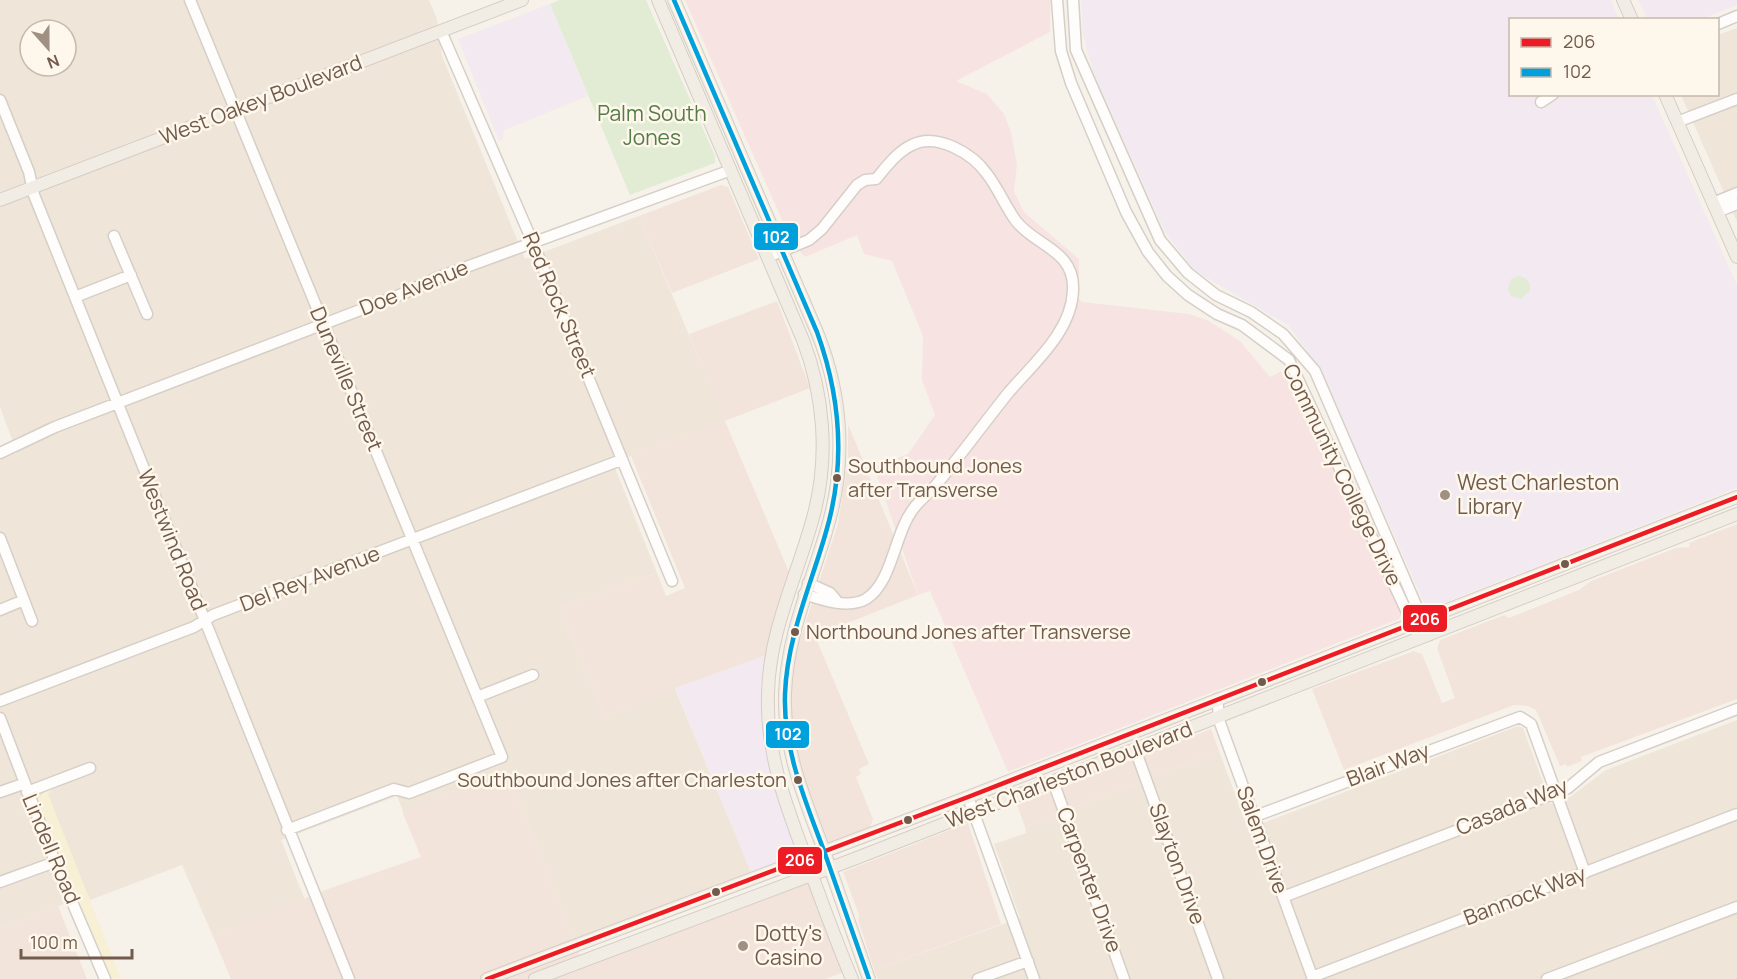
<svg xmlns="http://www.w3.org/2000/svg" width="1737" height="979" font-family="Manrope,sans-serif">
	<style>
		.residential { fill: #efe5d8; fill-rule: evenodd }
		.commercial { fill: #f3e4db }
		.education { fill: #f3e9f1 }
		.medical { fill: #f7e4e2 }
		.green { fill: #e2ecd5 }
		.sand { fill: #f7f0d4 }
		.lines { fill: none; stroke-linecap: round; stroke-linejoin: round }
		.minor-casing { stroke: #d5cfc8; stroke-width: 13 }
		.major-casing { stroke: #d5cdc6; stroke-width: 14 }
		.minor { stroke: #fefdfc; stroke-width: 10 }
		.major { stroke: #f1ede5; stroke-width: 12 }
		.bus-1-casing { stroke: #fef7eb; stroke-width: 9 }
		.bus-2-casing { stroke: #fef7eb; stroke-width: 9 }
		.bus-1 { stroke: #ed1b24; stroke-width: 4.5 }
		.bus-2 { stroke: #00a0dc; stroke-width: 4.5 }
		.bus-dot { fill: #725b4c; stroke: #fef7eb; stroke-width: 2 }
		.poi-dot { fill: #a09083; stroke: #fef7eb; stroke-width: 2 }
		.labels { text-anchor: middle; stroke-width: 5; stroke-linejoin: round; paint-order: stroke }
		.bus-label { font-size: 20px; fill: #725b4c; stroke: #fef7eb; text-anchor: start }
		.street-label { font-size: 21px; fill: #725b4c; stroke: #fef7eb }
		.park-label { font-size: 21px; fill: #557c47; stroke: #fef7eb }
		.poi-label { font-size: 21px; fill: #725b4c; stroke: #fef7eb; text-anchor: start }
		.line-badge { stroke: #fef7eb; stroke-width: 2 }
		.badge-label { font-size: 16px; text-anchor: middle; font-weight: bold; fill: #fff }
	</style>
	<rect width="100%" height="100%" fill="#f6f2ea"/>
	<path class="residential" d="M0,0H429L437,19L442,56L525,259L639,216L725,421L613,463L657,573L559,608L605,716L675,689L753,877L576,946L507,771L403,811L397,796L281,840L305,900L213,936L182,865L90,900L88,895L0,928V460L17,453L0,407ZM30,30H66V66H30Z
		M1737,28V222L1681,95L1718,94V35Z
		M1737,720V979H878L874,970L1020,918L994,844L1026,833L1025,827L1219,751L1248,829L1518,726L1523,728L1551,804L1570,797L1606,770Z"/>
	<path class="commercial" d="M721,185L728,187L759,259L672,293L639,216Z
		M777,301L810,388L725,421L792,579L772,653L605,716L559,608L657,573L666,596L685,588L631,456L724,421L689,334Z
		M848,424L918,595L815,636L869,764L859,769L861,774L856,777L873,819L868,833L824,850L787,729L790,646L799,642L838,524L848,458Z
		M1737,524V699L1581,757L1582,761L1567,767L1566,764L1560,766L1536,710L1528,706L1514,705L1344,770L1312,689L1414,651L1422,654L1442,703L1455,698L1437,648L1440,640L1504,615L1509,618L1579,590L1591,581L1676,548L1690,547L1689,543Z
		M1211,729L1219,751L1025,827L1017,805Z
		M507,771L582,961L812,875L844,972L825,979H231L213,936L328,889L421,857L402,811Z
		M968,823L1001,924L874,970L858,919L859,915L843,872Z
		M58,906L87,979H0V928Z"/>
	<path class="education" d="M1081,0H1611L1619,19L1510,20V94L1652,95L1737,285V488L1431,608L1425,605L1322,372L1288,325L1195,271L1165,232L1093,72L1083,35Z
		M1638,0H1737V5L1702,19H1647Z
		M550,4L588,96L504,130L503,139L499,141L458,39Z
		M772,653L770,729L806,857L753,877L675,688Z"/>
	<path class="medical" d="M685,0H1050V32L956,81L987,94L1004,114L1011,132L1017,165L1014,191L1024,212L1079,259V278L1075,294L1082,302L1189,314L1209,321L1240,341L1270,377L1280,372L1287,373L1319,432L1402,614L1399,619L1008,772L930,591L918,595L874,467L908,454L935,415L922,380L923,336L892,261L864,254L857,235L805,257L792,243Z"/>
	<path class="green" d="M560,0H646L715,156V163L630,195L550,4Z
		M1518,276L1525,278L1530,284V291L1521,299L1511,296L1508,289L1511,279Z"/>
	<path class="sand" d="M46,790H52L48,794L121,979H111C87,919 59,861 36,801Z"/>
	<g class="lines">
		<g class="minor-casing">
			<path id="minor" d="M190,0L502,757L409,793L394,789L287,830
				M1057,0L1061,51L1071,83L1126,212L1148,252L1167,276L1188,295L1217,314L1242,325L1289,360L1419,638
				M1073,0L1076,50L1160,240L1188,273L1216,295L1251,312L1283,334L1315,371L1429,635
				M1718,24L1737,16
				M441,31L533,243L672,581
				M0,100L29,172L34,195L349,979
				M1541,102L1553,94
				M1677,122L1737,99
				M1713,203L1737,193
				M1717,212L1737,204
				M114,236L147,314
				M768,257L809,240L822,229L857,185L865,180L876,179C887,166 897,152 912,145C937,132 973,154 987,174C998,188 1005,206 1016,221C1035,246 1075,250 1073,290C1072,331 1034,363 1009,392C984,423 961,455 936,485C929,493 920,500 914,508C894,533 893,582 866,599C849,609 822,600 804,594
				M75,297L131,275
				M0,453L55,427L402,294L439,277L731,170
				M0,538L32,621
				M808,583L830,593L836,600
				M0,610L24,600
				M477,697L533,675
				M1217,699L1220,723L1313,979
				M0,701L194,627L213,615L621,460
				M0,718L55,862L105,979
				M1135,749L1218,979
				M1053,781L1124,979
				M0,792L23,784
				M27,792L90,768
				M968,797L1034,979
				M1253,817L1520,717L1531,724L1585,873
				M0,882L55,862
				M1283,897L1568,788L1599,762L1737,709
				M1312,977L1737,814
				M978,979L1028,961
				M1547,979L1737,907"/>
		</g>
		<g class="major-casing">
			<path id="major" d="M658,0L803,340C824,395 829,457 814,514C798,575 769,630 768,694C766,752 785,803 805,856C820,897 835,939 852,979
				M674,0L817,332C843,396 847,465 826,532C810,586 787,636 785,694C783,750 805,799 824,851C839,893 854,936 869,979
				M1623,0L1632,20
				M1665,94L1737,257
				M0,200L522,0
				M487,979L968,797L1737,497
				M535,979L854,859L1737,514"/>
		</g>
		<use href="#minor" class="minor"/>
		<use href="#major" class="major"/>
		<g class="bus-1-casing">
			<path id="bus-1" d="M487,979L968,797L1737,497"/>
		</g>
		<g class="bus-2-casing">
			<path id="bus-2" d="M674,0L817,332C841,398 846,464 826,532C811,585 787,637 785,694C783,749 805,800 824,851C839,893 854,936 869,979"/>
		</g>
		<use href="#bus-1" class="bus-1"/>
		<use href="#bus-2" class="bus-2"/>
	</g>
	<g class="bus-dot">
		<circle cx="837" cy="478" r="5"/>
		<circle cx="1565" cy="564" r="5"/>
		<circle cx="795" cy="632" r="5"/>
		<circle cx="1262" cy="682" r="5"/>
		<circle cx="798" cy="780" r="5"/>
		<circle cx="908" cy="820" r="5"/>
		<circle cx="716" cy="892" r="5"/>
	</g>
	<g class="poi-dot">
		<circle cx="1445" cy="495" r="6"/>
		<circle cx="743" cy="946" r="6"/>
	</g>
	<g class="labels">
		<g class="bus-label">
			<text x="848" y="473">Southbound Jones<tspan x="848" dy="24">after Transverse</tspan></text>
			<text x="806" y="639">Northbound Jones after Transverse</text>
			<text x="787" y="787" text-anchor="end">Southbound Jones after Charleston</text>
		</g>
		<g class="street-label">
			<text transform="translate(261 100) rotate(-21)" y="7">West Oakey Boulevard</text>
			<text transform="translate(414 288) rotate(-22)" y="7">Doe Avenue</text>
			<text transform="translate(559 305) rotate(67)" y="7">Red Rock Street</text>
			<text transform="translate(346 379) rotate(67)" y="7">Duneville Street</text>
			<text transform="translate(1342 475) rotate(64)" y="7">Community College Drive</text>
			<text transform="translate(172 540) rotate(68)" y="7">Westwind Road</text>
			<text transform="translate(310 579) rotate(-21)" y="7">Del Rey Avenue</text>
			<text transform="translate(1388 765) rotate(-21)" y="7">Blair Way</text>
			<text transform="translate(1069 775) rotate(-21)" y="7">West Charleston Boulevard</text>
			<text transform="translate(1512 807) rotate(-22)" y="7">Casada Way</text>
			<text transform="translate(1262 840) rotate(70)" y="7">Salem Drive</text>
			<text transform="translate(51 849) rotate(67)" y="7">Lindell Road</text>
			<text transform="translate(1177 864) rotate(70)" y="7">Slayton Drive</text>
			<text transform="translate(1089 880) rotate(70)" y="7">Carpenter Drive</text>
			<text transform="translate(1525 896) rotate(-21)" y="7">Bannock Way</text>
		</g>
		<g class="park-label">
			<text x="652" y="121">Palm South<tspan x="652" dy="24">Jones</tspan></text>
		</g>
		<g class="poi-label">
			<text x="1457" y="490">West Charleston<tspan x="1457" dy="24">Library</tspan></text>
			<text x="755" y="941">Dotty's<tspan x="755" dy="24">Casino</tspan></text>
		</g>
	</g>
	<g class="line-badge">
		<rect x="753" y="222" width="46" height="29" rx="6" fill="#00a0dc"/>
		<rect x="1402" y="604" width="46" height="29" rx="6" fill="#ed1b24"/>
		<rect x="765" y="720" width="45" height="29" rx="6" fill="#00a0dc"/>
		<rect x="777" y="846" width="46" height="29" rx="6" fill="#ed1b24"/>
	</g>
	<g class="badge-label">
		<text x="776" y="243">102</text>
		<text x="1425" y="625">206</text>
		<text x="788" y="740">102</text>
		<text x="800" y="866">206</text>
	</g>
	<rect x="1509" y="18" width="210" height="78" fill="#fef7eb" stroke="#c6b9ab" stroke-width="1.5"/>
	<rect x="1521" y="38" width="30" height="9" fill="#ed1b24" stroke="#c6b9ab" stroke-width="1.5"/>
	<text x="1563" y="48" font-size="18" fill="#725b4c">206</text>
	<rect x="1521" y="68" width="30" height="9" fill="#00a0dc" stroke="#c6b9ab" stroke-width="1.5"/>
	<text x="1563" y="78" font-size="18" fill="#725b4c">102</text>
	<g transform="translate(48 48) rotate(159)"><circle r="28" fill="#fef7eb" stroke="#c6b9ab" stroke-width="1.5"/>
	<path d="M0-4.5L10 22L0 15L-10 22Z" fill="#a09083"/>
	<text y="-9" font-size="16" font-weight="bold" text-anchor="middle" fill="#725b4c">N</text>
	</g>
	<path d="M21 949v9h111v-9" fill="none" stroke="#725b4c" stroke-width="3"/>
	<text x="30" y="949" font-size="18" fill="#725b4c" stroke="#fef7eb" stroke-width="4.5" paint-order="stroke">100 m</text>
</svg>
